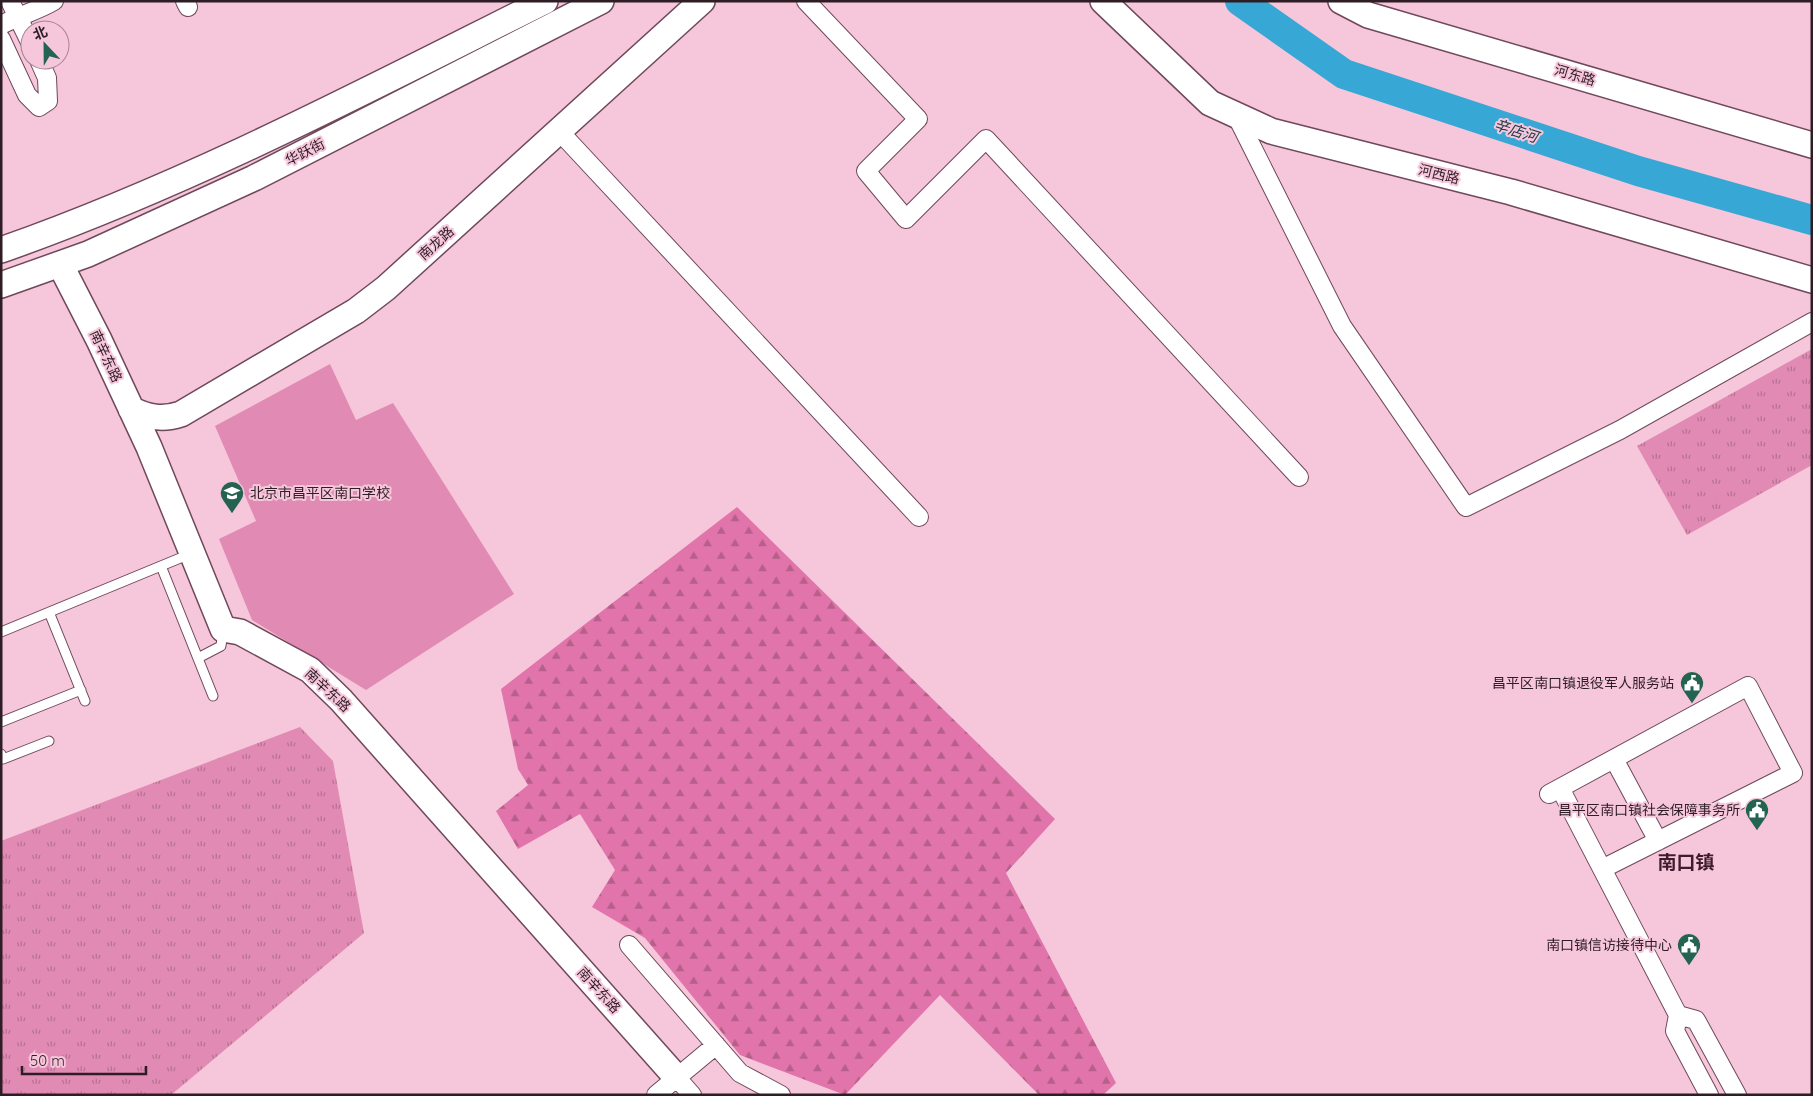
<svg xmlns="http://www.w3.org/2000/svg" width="1813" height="1096" font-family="Quicksand,'Noto Sans SC',sans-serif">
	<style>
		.grass { fill: url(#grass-tufts) }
		.forest { fill: url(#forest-firs) }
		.park { fill: #e18bb4 }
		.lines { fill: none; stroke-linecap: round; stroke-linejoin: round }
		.river { stroke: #37a7d5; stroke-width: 30 }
		.lane-casing { stroke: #6f485a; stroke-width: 11 }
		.street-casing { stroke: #6f485a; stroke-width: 20 }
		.secondary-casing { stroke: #6f485a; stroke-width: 28 }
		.lane { stroke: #fff; stroke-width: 9 }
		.street { stroke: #fff; stroke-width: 18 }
		.secondary { stroke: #fff; stroke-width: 25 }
		.labels { text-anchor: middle; stroke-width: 4; stroke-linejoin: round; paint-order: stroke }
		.street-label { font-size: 14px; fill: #2f1d25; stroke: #f6c6db }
		.poi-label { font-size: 14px; fill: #2f1d25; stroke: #f6c6db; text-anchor: end }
		.water-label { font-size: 15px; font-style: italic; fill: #253d48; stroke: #f6c6db }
		.district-label { font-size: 19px; font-weight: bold; fill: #3e1b2d; stroke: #f6c6db }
	</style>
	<defs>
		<pattern id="grass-tufts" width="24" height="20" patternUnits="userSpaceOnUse" patternTransform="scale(1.25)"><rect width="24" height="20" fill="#e18bb4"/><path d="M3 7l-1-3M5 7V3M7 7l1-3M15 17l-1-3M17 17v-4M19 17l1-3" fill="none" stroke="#b77192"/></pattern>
		<pattern id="forest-firs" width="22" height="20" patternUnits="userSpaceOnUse" patternTransform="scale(1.25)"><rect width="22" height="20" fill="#e174ab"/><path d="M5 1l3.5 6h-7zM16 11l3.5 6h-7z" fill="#b75f8b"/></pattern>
	</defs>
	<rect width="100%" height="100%" fill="#f6c6db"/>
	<path class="grass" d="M1812,349V465L1687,535L1637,446Z
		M300,727L333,761L364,933L171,1095H1V841Z"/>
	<path class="forest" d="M737,507L1055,819L1006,873L1116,1083L1103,1095H1039L940,995L845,1095L740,1055L645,938L592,907L615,870L580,814L518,849L496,811L528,785L518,769L501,689Z"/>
	<path class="park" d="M330,364L356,420L393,403L514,594L366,690L252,620L219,539L256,521L215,426Z"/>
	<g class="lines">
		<path class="river" d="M1240,1L1344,74L1638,171L1812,220"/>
		<g class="lane-casing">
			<path id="lane" d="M161,566L213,696
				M49,612L85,701
				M1,632L190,554
				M198,658L221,646L223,630
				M1,722L81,690
				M1,754L3,759L49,741"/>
		</g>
		<g class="street-casing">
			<path id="street" d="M10,1L30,42
				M185,1L188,7
				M806,1L918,119L866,171L906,219L986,139L1299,477
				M1,25C18,16 37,11 54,1
				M1,39L27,95L39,107L48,101L47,78L39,60
				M1236,115L1342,326L1466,507L1620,430L1812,322
				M559,131L919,517
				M1614,759L1658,841
				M1560,788L1678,1015L1675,1031L1709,1095
				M1549,794L1748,686L1793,773L1602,869
				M629,945L740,1073L781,1095
				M1678,1015L1696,1020L1737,1095
				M677,1078L692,1095
				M656,1095L716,1045"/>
		</g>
		<g class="secondary-casing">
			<path id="secondary" d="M1103,1L1210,103L1271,131L1511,192L1812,280
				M1341,1L1368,15L1812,145
				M1,250C189,184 367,90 545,1
				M60,264L99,340L149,447L223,629L240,632L310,670L341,700L677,1078
				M1,285L88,254L254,178L601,1
				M131,409C148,418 163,420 181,414L356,311L386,288L702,1"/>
		</g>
		<use href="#lane" class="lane"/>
		<use href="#street" class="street"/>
		<use href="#secondary" class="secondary"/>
	</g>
	<defs>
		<g id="school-pin" transform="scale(1.25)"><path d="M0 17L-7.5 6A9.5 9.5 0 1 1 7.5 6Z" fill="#246350" stroke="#f6c6db"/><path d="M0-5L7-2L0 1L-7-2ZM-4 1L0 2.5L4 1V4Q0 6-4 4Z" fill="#fff"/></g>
		<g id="civic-pin" transform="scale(1.25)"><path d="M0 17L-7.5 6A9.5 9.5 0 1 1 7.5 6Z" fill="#246350" stroke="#f6c6db"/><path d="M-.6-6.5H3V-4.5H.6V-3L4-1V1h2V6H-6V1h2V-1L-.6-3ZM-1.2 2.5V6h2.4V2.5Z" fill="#fff"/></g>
	</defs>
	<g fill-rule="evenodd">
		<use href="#school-pin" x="232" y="493"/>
		<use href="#civic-pin" x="1692" y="683"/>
		<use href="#civic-pin" x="1757" y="810"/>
		<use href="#civic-pin" x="1689" y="945"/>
	</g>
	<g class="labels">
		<g class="street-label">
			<text transform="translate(1575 75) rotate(16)" y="5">河东路</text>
			<text transform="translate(305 152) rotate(-27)" y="5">华跃街</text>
			<text transform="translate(1439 174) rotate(14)" y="5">河西路</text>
			<text transform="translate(436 243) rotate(-42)" y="5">南龙路</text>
			<text transform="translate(106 356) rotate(65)" y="5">南辛东路</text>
			<text transform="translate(328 690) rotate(43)" y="5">南辛东路</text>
			<text transform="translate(599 990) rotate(48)" y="5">南辛东路</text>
		</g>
		<g class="poi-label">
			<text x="250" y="498" text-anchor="start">北京市昌平区南口学校</text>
			<text x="1674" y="688">昌平区南口镇退役军人服务站</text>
			<text x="1740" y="815">昌平区南口镇社会保障事务所</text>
			<text x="1672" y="950">南口镇信访接待中心</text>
		</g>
		<g class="water-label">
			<text transform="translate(1516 131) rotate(18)" y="5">辛店河</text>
		</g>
		<g class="district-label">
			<text x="1686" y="869">南口镇</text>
		</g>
	</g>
	<rect width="1813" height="1096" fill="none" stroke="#2f1d25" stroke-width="5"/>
	<g transform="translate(45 45) rotate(338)"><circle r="24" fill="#f6c6db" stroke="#a68292"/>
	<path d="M0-4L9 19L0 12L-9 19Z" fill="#246350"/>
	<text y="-8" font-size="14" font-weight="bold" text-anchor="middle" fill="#2f1d25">北</text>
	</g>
	<path d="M22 1066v8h124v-8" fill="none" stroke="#2f1d25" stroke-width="2.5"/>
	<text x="30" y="1066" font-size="15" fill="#2f1d25" stroke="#f6c6db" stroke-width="4" paint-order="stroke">50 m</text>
</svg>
